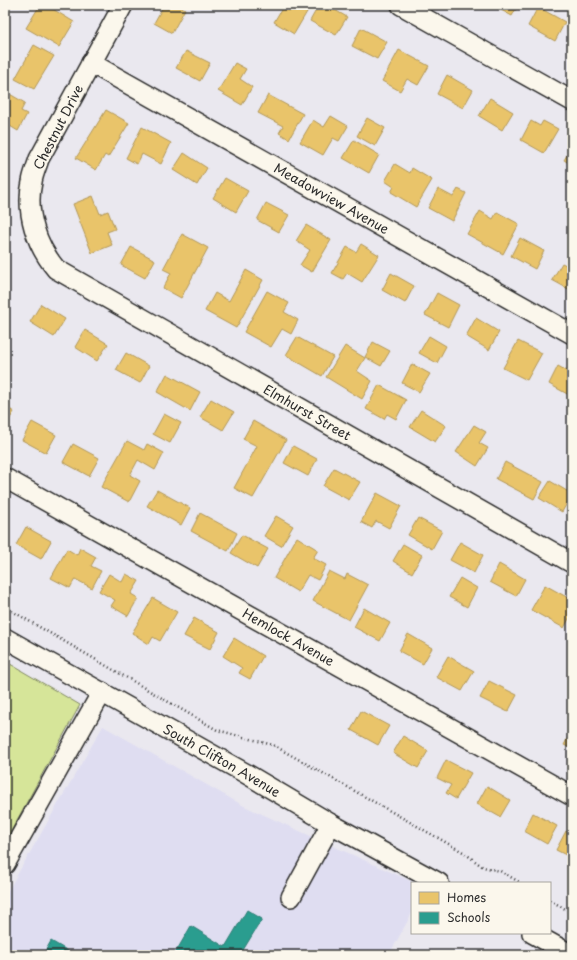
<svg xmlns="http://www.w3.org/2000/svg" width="577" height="960" font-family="'Playpen Sans',sans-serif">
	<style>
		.built { fill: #dfddf1 }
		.green { fill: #d6e599; stroke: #808862 }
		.homes { fill: #e9c46a; stroke: #b09657 }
		.schools { fill: #2a9d8f; stroke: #2a7b71 }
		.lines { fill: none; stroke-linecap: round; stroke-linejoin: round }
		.minor-casing { stroke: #2b2b2b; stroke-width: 22 }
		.path { stroke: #2b2b2b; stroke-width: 2.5; stroke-dasharray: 1 3; stroke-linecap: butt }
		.minor { stroke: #fbf7ec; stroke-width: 19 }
		.labels { text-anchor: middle; stroke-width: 4; stroke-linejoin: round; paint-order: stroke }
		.street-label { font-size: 13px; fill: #2b2b2b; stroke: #fbf7ec }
	</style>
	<rect width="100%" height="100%" fill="#eae8ef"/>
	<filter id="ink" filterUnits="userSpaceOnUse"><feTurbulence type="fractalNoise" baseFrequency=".025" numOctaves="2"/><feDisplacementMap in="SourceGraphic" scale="8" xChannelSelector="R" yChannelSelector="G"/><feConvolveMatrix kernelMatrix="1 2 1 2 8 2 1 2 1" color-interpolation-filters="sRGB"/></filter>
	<g filter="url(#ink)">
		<path class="built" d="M103,726L244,806L415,883H412V913L389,955H5V896Z"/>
		<path class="green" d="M5,661L80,705L5,842Z"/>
		<path class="homes" d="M40,5H46L74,22L59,47L26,28Z
			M164,5H178L185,9L172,33L154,23Z
			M284,5H311L294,34L274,22Z
			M319,5H326L347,17L336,35L310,21Z
			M492,5H518L512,16Z
			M538,7L565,22L555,41L528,26Z
			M361,28L387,42L377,59L352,46Z
			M34,45L54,56L34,89L15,79Z
			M399,50L429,66L418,85L407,79L400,91L382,81Z
			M186,51L210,63L200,81L176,68Z
			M235,63L246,69L240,79L252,87L242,105L218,91Z
			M447,75L473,90L463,108L437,94Z
			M8,93L25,103L21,111L27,114L18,131L5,123V98Z
			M268,95L303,114L289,139L279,133L283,126L258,113Z
			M490,98L513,112L502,130L479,116Z
			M106,110L129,123L108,157L105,155L96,170L76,158Z
			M331,116L348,126L339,141L333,138L323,155L300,142L313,120L324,127Z
			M367,118L385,128L375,146L357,136Z
			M531,121L540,126L543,121L558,129L544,153L521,140Z
			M142,127L171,143L161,164L142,154L137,164L126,158Z
			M354,140L379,155L369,173L343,158Z
			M572,147V165L564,160Z
			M184,153L207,168L197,185L173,170Z
			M395,164L410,173L412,168L432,180L416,207L391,192L394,187L385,181Z
			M225,178L248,191L236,212L213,198Z
			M438,189L453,197L458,189L466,193L452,221L428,208Z
			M93,196L100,214L108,211L115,229L107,232L112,245L92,253L73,204Z
			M266,203L289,215L279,232L257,220Z
			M480,211L493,219L497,212L519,224L503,254L467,234Z
			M306,225L331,240L312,272L300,265L310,250L296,241Z
			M182,234L208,248L181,298L163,288L171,273L163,269Z
			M520,238L544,251L535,269L511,256Z
			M361,244L379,255L362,282L347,273L343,279L332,273L347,247L356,252Z
			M131,247L155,260L145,278L121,265Z
			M562,263L572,268V291L552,280Z
			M246,270L263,280L236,328L205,311L215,293L229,301Z
			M391,273L414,286L405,303L382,290Z
			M267,291L289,303L284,312L298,320L291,334L282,329L271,347L244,332Z
			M437,293L459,305L448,327L425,315Z
			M41,304L65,319L54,337L30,322Z
			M476,318L499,332L489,350L466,336Z
			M85,330L108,344L97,361L75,347Z
			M429,336L446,346L437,363L419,353Z
			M297,337L333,357L322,376L286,355Z
			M518,341L542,353L527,380L503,368Z
			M373,342L390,351L381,366L365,357Z
			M345,346L365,358L357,371L372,381L362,399L326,377Z
			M126,353L149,366L140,383L116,370Z
			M412,364L430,374L419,392L402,383Z
			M570,365L572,366V402L568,400L571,396L549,384L558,366L567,371Z
			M167,374L200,392L190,411L157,392Z
			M379,385L406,400L396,419L387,414L384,419L366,409Z
			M211,399L234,412L223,430L200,417Z
			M5,406L14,412L5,426Z
			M421,410L446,426L435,442L410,427Z
			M164,414L181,423L170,443L153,434Z
			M253,421L286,440L253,498L234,488L257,446L243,439Z
			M32,422L56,435L46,453L22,440Z
			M474,425L486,432L479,443L488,448L477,466L456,452Z
			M127,441L144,450L147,444L164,453L155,470L138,460L130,475L140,481L129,502L101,487Z
			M73,444L99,458L89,476L63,462Z
			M293,446L317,459L308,476L284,463Z
			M505,462L543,482L534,499L496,479Z
			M334,468L360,482L349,500L323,486Z
			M550,481L572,494L562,512L539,498Z
			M157,490L190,508L181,525L147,506Z
			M377,493L401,506L389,528L376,521L372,528L361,522Z
			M200,513L237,533L228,551L191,531Z
			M276,516L293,526L281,546L264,536Z
			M418,518L442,531L432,549L408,535Z
			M26,527L51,541L41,559L16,545Z
			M242,535L268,549L257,568L231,553Z
			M297,537L318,550L313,558L326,565L318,580L308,575L298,592L274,578Z
			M460,542L483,555L474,573L450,560Z
			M403,544L422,555L412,573L393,561Z
			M80,548L96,557L91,566L101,571L92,588L75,579L70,588L51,578L67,549L77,555Z
			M499,564L525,579L516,596L490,582Z
			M329,571L345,579L347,574L368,585L349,620L313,601Z
			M109,574L122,582L126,574L139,581L131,594L138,598L128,616L111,606L115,600L99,591Z
			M460,578L477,588L467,607L449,597Z
			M545,585L572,600V613L564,628L531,610Z
			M153,598L177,612L160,641L153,637L149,644L132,633Z
			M364,608L390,623L380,641L354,627Z
			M194,618L219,632L210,649L184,636Z
			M408,634L432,648L423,664L399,651Z
			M234,638L263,656L250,679L239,673L242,668L223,656Z
			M448,656L474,671L462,691L436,677Z
			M489,681L517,695L508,712L480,698Z
			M361,711L389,726L378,745L351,730Z
			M572,730V749L564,745Z
			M403,736L428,751L418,768L393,753Z
			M446,760L471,773L456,799L446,793L451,785L437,778Z
			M487,786L510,800L500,817L477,804Z
			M533,813L557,826L547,844L524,831Z
			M566,831L572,835V858L556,850Z"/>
		<path class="schools" d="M247,910L262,919L240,955H174L191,926L225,947Z
			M51,941L75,955H43Z
			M262,949L271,955H256Z"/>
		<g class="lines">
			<g class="minor-casing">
				<g id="minor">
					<path id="s1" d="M123,5L39,159C37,166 33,174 32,182C25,213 37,246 56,269L572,563"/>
					<path d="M401,5L572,101"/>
					<path id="s2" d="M91,63L572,334"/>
					<path id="s3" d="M5,478L572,796"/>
					<path id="s4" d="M5,638L245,773L331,824L439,883"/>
					<path d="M5,864L102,692"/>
					<path d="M291,897L331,824"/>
					<path d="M532,933L572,955"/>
				</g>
			</g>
			<path class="path" d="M5,607L217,730L273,745L463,852L483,867L500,871L521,883
				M550,900L572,913"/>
			<use href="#minor" class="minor"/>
		</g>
	</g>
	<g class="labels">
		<g class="street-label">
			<text transform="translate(58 127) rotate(-63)" y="5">Chestnut Drive</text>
			<text dy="5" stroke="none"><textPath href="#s2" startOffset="276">Meadowview Avenue</textPath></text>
			<text dy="5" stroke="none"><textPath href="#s1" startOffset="582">Elmhurst Street</textPath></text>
			<text dy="5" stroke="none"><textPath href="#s3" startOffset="325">Hemlock Avenue</textPath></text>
			<text dy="5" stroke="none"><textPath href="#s4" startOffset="249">South Clifton Avenue</textPath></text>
		</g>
	</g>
	<rect width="577" height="960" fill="none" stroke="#fbf7ec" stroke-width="20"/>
	<rect x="10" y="10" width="557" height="940" fill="none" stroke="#2b2b2b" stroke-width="1.5" filter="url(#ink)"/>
	<rect x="411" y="882" width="140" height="52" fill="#fbf7ec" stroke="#a8a59f"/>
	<rect x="419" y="892" width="20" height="12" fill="#e9c46a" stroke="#a8a59f"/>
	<text x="447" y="902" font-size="12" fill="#2b2b2b">Homes</text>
	<rect x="419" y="912" width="20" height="12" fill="#2a9d8f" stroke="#a8a59f"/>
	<text x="447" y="922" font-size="12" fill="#2b2b2b">Schools</text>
</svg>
